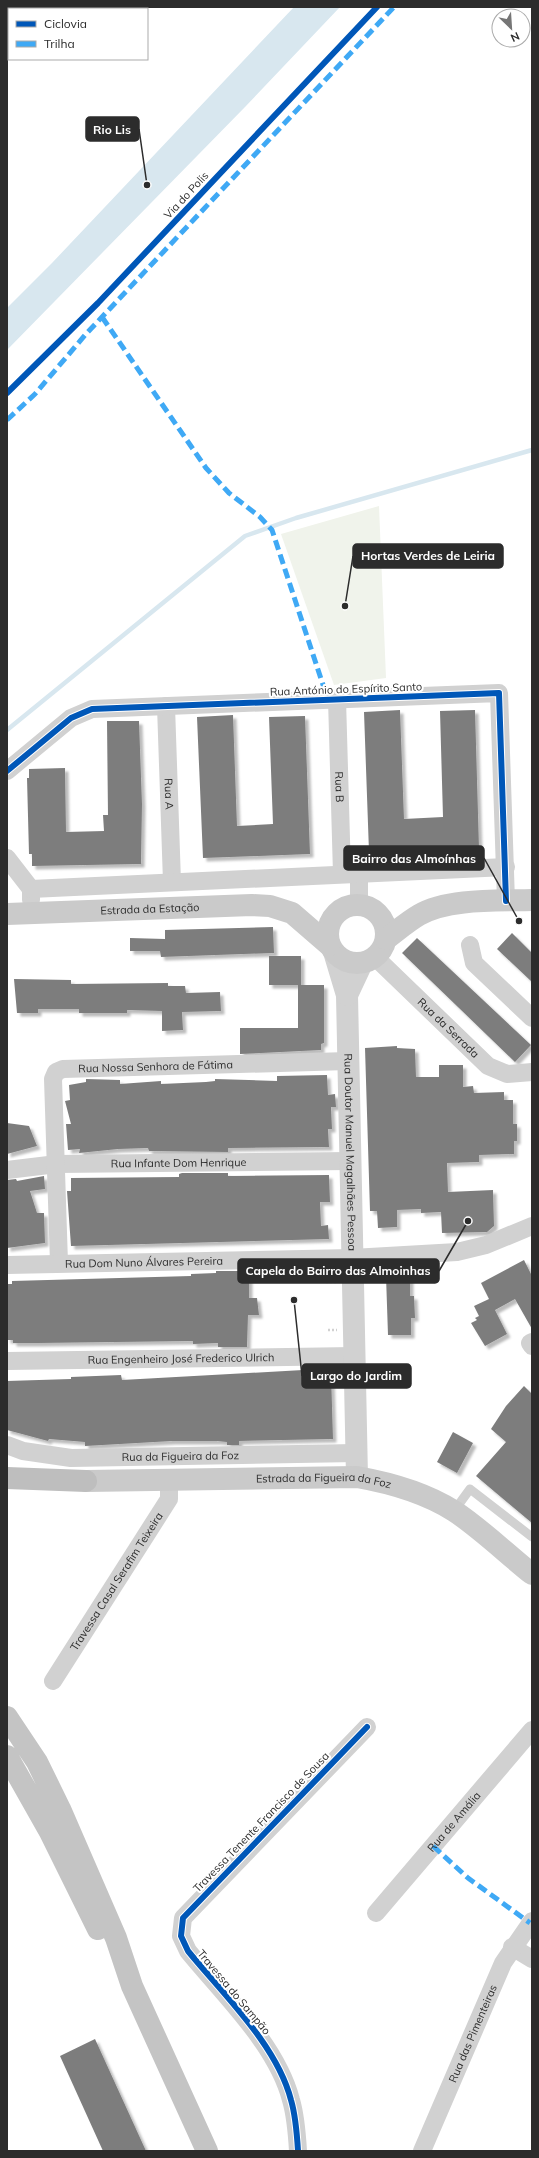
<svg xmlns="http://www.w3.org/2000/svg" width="539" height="2158" font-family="Mulish,sans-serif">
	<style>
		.green { fill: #f0f3eb }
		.water { fill: #d8e7ef }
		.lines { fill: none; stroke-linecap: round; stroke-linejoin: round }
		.stream { stroke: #d8e7ef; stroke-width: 4.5 }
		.building { fill: #7d7d7d; filter: url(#shadow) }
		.path { stroke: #d1d1d1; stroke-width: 2.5; stroke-dasharray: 2 2; stroke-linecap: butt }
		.service { stroke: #d1d1d1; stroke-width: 9 }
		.minor { stroke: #d1d1d1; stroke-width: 18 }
		.tertiary { stroke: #d1d1d1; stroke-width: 22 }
		.secondary { stroke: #cacaca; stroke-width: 22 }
		.primary { stroke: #c4c4c4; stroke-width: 22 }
		.motorway { stroke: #bebebe; stroke-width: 22 }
		.quiet { stroke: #3fa9f5; stroke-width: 5; stroke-dasharray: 10 5; stroke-linecap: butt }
		.cycleway-casing { stroke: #fff; stroke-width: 8 }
		.cycleway { stroke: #0057b8; stroke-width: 6 }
		.labels { text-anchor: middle; stroke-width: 4; stroke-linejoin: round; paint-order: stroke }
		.street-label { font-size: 11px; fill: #2c2c2c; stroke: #fff }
		.leader { fill: none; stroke: #2c2c2c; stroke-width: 1.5 }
		.callout-dot { fill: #2c2c2c; stroke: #fff; stroke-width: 1.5 }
		.callout { fill: #2c2c2c; stroke: #2c2c2c; stroke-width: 1.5 }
		.callout-label { font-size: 12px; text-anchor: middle; font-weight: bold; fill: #fff }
	</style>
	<defs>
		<filter id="shadow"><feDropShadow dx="3.5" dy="3.5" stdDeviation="1" flood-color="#0004"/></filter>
	</defs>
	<rect width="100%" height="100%" fill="#fff"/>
	<path class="green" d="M379,506L386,678L334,685L281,534Z"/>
	<path class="water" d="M294,7H340L245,107L7,350V308L52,263Z"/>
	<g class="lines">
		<path class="stream" d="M7,730L245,536L296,518L532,450"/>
	</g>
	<path class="building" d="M400,710L404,819L443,817L440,711L475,710L479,848L369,852L364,712Z
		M233,715L237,826L273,824L269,717L305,716L310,854L203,858L197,717Z
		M107,721H139L142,804L141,864L32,866V854H29L27,778H29V769L65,768L66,832L104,831L103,815H108Z
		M273,927L274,953L161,957L160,951H130V938L165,939V930Z
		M512,933L532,953V982L497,949Z
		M417,938L531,1045L515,1062L402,953Z
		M269,956H301V985H324V1043L321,1044V1050L240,1054V1028H298V985H269Z
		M14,979L71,980V984L168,983V986H185L186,993L220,992L221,1011L182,1012L183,1030L162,1031V1011L127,1010V1013H79V1009H38V1013H17Z
		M397,1046V1048L415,1049L416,1077H439V1065H463V1087L473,1086L474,1093L504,1092V1100H513V1124H517V1141H514V1154L479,1155V1162L447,1163L448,1192L493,1190L494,1226L487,1232L442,1233L441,1212L421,1213V1209L397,1210V1227L378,1228L377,1211H370L365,1048Z
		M327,1075L328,1095L335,1094L336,1107H331L332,1129H328L329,1147L228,1148V1152L149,1151L148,1148L118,1149L79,1153L80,1149L68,1150L66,1124H71L65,1101L70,1100L69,1085L86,1082V1079L120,1080V1084L161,1081V1084L206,1082L215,1081V1079L277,1081V1076Z
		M7,1123L29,1126L37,1146L7,1154Z
		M182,1173H228V1176L329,1175L330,1202H320L321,1226L328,1225L329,1239L71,1246L67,1191H71V1178L179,1177V1174Z
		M44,1176L45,1189L30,1191L37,1213H44L45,1243L7,1248V1180L16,1179L17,1181Z
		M524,1260L532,1276V1329L515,1299L495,1310L507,1334L485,1346L471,1323L477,1320L475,1318L479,1316L474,1306L489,1299L481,1283Z
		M216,1271H246V1277H249V1298H257L259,1315H248L247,1347H218V1343L193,1344V1341L38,1343H13V1340H7V1284H12V1281L191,1276V1274L216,1273Z
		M386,1276H410V1296H414L415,1318H411V1335H388Z
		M303,1370V1372L320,1370V1373H331L333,1439L239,1441V1445H227V1442L217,1441H172L85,1446V1442L49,1439L48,1441L7,1430V1381L71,1379V1377L121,1375L122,1380Z
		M524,1386L532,1394V1523L476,1476L506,1442L491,1429L506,1406Z
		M453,1432L473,1443L457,1473L437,1462Z
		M95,2039L146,2151H103L60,2056Z"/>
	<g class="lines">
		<path class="path" d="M7,393L98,303L377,7
			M326,1282H336
			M328,1330H337"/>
		<path class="service" d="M454,1511L470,1489L532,1537"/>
		<g class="minor">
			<path id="s1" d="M337,699L342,874"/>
			<path id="s2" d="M166,706L172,882"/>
			<path d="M7,771L71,718L92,709L499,693L506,901"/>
			<path d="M7,858L31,889V900"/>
			<path d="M359,873V905"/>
			<path d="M31,889L506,867"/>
			<path d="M470,945L474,963L532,1018"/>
			<path id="s3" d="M375,957L488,1066L507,1074L532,1072"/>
			<path id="s4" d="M7,1170L57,1164L350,1161"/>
			<path id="s5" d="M59,1263L53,1079L56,1072L63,1069L348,1061"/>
			<path id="s6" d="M7,1265L352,1258L457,1252L486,1245L532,1226"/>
			<path d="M532,1342L530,1343L532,1346"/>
			<path id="s7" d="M7,1361L354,1356"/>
			<path id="s8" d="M7,1445L23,1451L71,1458L356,1453"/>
			<path id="s9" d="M53,1681L169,1499V1480"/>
			<path id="s10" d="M376,1913L532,1730"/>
			<path d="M512,1947L532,1959"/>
			<path d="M298,2151C297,2134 296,2117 291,2100C277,2045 223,1994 188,1951L181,1936L183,1918L367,1727"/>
			<path id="s11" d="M422,2151L503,1963L532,1921"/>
		</g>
		<g class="tertiary">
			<path id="s12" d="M335,955L347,995L357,1477"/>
			<path d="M347,995L362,963"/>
		</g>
		<g class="secondary">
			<circle cx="357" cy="934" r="29"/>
			<path id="s13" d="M7,914L252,905L270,906L292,913L329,945"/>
			<path d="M386,939C397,931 407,922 419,915C448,898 499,901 532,900"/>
			<path id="s14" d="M86,1481L357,1477C391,1483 424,1492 454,1511C479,1527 508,1555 532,1574"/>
		</g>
		<path class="primary" d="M7,1717L37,1762L60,1809L116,1938L132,1986L207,2151
			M7,1756L50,1832L98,1929"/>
		<path class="motorway" d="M7,1478L86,1481"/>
		<path class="quiet" d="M102,317L206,468L229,493L260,517L272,530L328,700
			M7,420L35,394L86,334L394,7
			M433,1846L468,1878L530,1923"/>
		<g class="cycleway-casing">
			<path id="cycleway" d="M7,393L98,303L377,7
				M7,771L71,718L92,709L499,693L506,901
				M298,2151C297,2134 296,2117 291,2100C277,2045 223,1994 188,1951L181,1936L183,1918L367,1727"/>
		</g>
		<use href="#cycleway" class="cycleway"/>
	</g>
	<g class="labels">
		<g class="street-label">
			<text transform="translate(186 195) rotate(-47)" y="4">Via do Polis</text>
			<text transform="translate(346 689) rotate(-2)" y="4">Rua António do Espírito Santo</text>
			<text dy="4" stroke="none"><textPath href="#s1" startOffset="88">Rua B</textPath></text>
			<text dy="4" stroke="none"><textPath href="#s2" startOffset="88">Rua A</textPath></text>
			<text dy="4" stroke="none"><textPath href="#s13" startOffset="143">Estrada da Estação</textPath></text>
			<text dy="4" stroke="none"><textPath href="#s3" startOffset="102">Rua da Serrada</textPath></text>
			<text dy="4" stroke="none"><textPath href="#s5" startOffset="292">Rua Nossa Senhora de Fátima</textPath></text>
			<text dy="4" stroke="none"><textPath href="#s12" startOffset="199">Rua Doutor Manuel Magalhães Pessoa</textPath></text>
			<text dy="4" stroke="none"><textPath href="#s4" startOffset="172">Rua Infante Dom Henrique</textPath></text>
			<text dy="4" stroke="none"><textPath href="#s6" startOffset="137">Rua Dom Nuno Álvares Pereira</textPath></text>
			<text dy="4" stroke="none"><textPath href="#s7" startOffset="174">Rua Engenheiro José Frederico Ulrich</textPath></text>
			<text dy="4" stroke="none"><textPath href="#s8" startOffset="175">Rua da Figueira da Foz</textPath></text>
			<text dy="4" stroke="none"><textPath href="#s14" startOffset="238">Estrada da Figueira da Foz</textPath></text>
			<text dy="4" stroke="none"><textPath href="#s9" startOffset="118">Travessa Casal Serafim Teixeira</textPath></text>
			<text transform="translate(261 1822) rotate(-46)" y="4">Travessa Tenente Francisco de Sousa</text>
			<text dy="4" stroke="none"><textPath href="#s10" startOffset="120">Rua de Amália</textPath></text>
			<text transform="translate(234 1992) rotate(50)" y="4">Travessa do Sampão</text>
			<text dy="4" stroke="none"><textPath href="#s11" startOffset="128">Rua das Pimenteiras</textPath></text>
		</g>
	</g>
	<path class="leader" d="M147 185L139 129M345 606L353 556M519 921L484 858M468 1221L439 1271M294 1300L302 1376"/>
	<g class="callout-dot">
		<circle cx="147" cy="185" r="4"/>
		<circle cx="345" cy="606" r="4"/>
		<circle cx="519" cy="921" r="4"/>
		<circle cx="468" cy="1221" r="4"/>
		<circle cx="294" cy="1300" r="4"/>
	</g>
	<g class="callout">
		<rect x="86" y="117" width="53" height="24" rx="4"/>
		<rect x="353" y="544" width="150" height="24" rx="4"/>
		<rect x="344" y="846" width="140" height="24" rx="4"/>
		<rect x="238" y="1259" width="201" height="24" rx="4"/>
		<rect x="302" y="1364" width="109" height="24" rx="4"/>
	</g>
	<g class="callout-label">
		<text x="112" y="134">Rio Lis</text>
		<text x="428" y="560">Hortas Verdes de Leiria</text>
		<text x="414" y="863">Bairro das Almoínhas</text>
		<text x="338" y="1275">Capela do Bairro das Almoinhas</text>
		<text x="356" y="1380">Largo do Jardim</text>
	</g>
	<rect width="539" height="2158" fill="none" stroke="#2c2c2c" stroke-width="16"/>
	<rect x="8" y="8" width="140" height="52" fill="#ffffff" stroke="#ababab"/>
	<rect x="16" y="21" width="20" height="6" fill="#0057b8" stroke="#ababab"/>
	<text x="44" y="28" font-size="12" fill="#2c2c2c">Ciclovia</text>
	<rect x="16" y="41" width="20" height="6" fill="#3fa9f5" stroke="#ababab"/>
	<text x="44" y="48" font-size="12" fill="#2c2c2c">Trilha</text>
	<g transform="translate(511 28) rotate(155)"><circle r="19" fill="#ffffff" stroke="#ababab"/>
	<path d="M0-3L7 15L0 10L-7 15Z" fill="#767676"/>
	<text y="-6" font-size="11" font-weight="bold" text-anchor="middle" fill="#2c2c2c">N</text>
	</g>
</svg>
